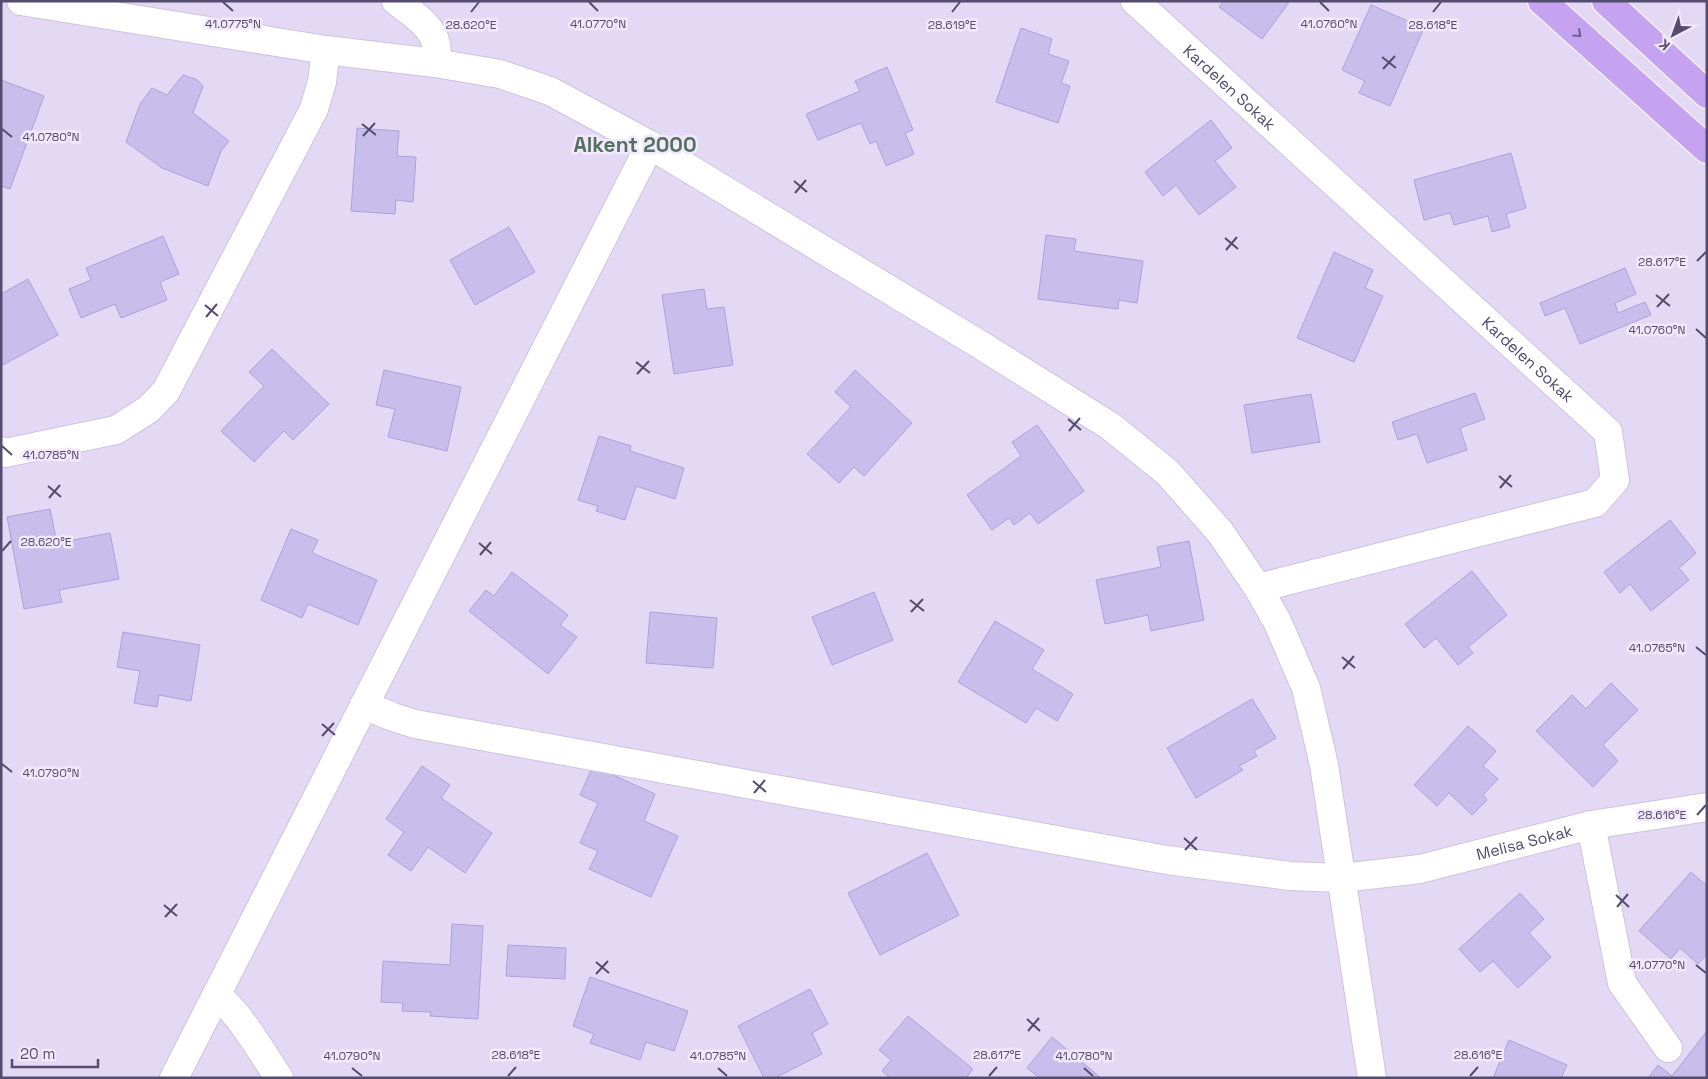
<svg xmlns="http://www.w3.org/2000/svg" width="1708" height="1079" font-family="'Space Grotesk',sans-serif">
	<style>
		.residential { fill: #e4d9f5 }
		.building { fill: #c8beeb; stroke: #ada1dc }
		.lines { fill: none; stroke-linecap: round; stroke-linejoin: round }
		.minor-casing { stroke: #ccc3de; stroke-width: 30 }
		.major-casing { stroke: #fff; stroke-width: 30 }
		.minor { stroke: #fff; stroke-width: 28 }
		.major { stroke: #c6a3f1; stroke-width: 28 }
		.oneway { stroke: #6a5d88 }
		.ticks { fill: none; stroke: #534c6e; stroke-width: 2 }
		.labels { text-anchor: middle; stroke-width: 5; stroke-linejoin: round; paint-order: stroke }
		.street-label { font-size: 16px; fill: #534c6e; stroke: #f2e9fd }
		.district-label { font-size: 21px; font-weight: bold; fill: #537161; stroke: #f2e9fd }
		.ticks-label { font-size: 12px; text-anchor: middle; fill: #534c6e; stroke: #f2e9fd; stroke-width: 5; stroke-linejoin: round; paint-order: stroke }
	</style>
	<rect width="100%" height="100%" fill="#ede4f9"/>
	<path class="residential" d="M1,1H1707V1078H1Z"/>
	<path class="building" d="M1224,1H1290L1262,39L1219,7Z
		M1371,5L1424,28L1390,106L1359,93L1365,81L1342,70Z
		M1021,28L1052,39L1048,54L1069,61L1061,83L1070,86L1058,123L996,102Z
		M887,67L913,130L905,133L914,154L886,166L876,141L870,144L861,123L818,140L806,114L860,91L855,81Z
		M183,75L196,79L203,86L193,113L229,141L221,151L208,186L162,168L126,142L140,104L152,88L167,95Z
		M1,80L44,96L10,189L1,186Z
		M1211,120L1232,148L1215,161L1236,187L1199,215L1176,185L1163,196L1145,172Z
		M357,128L399,131L397,156L416,157L413,202L396,200L395,214L351,211Z
		M1511,153L1526,208L1506,214L1510,227L1492,232L1488,216L1454,225L1450,213L1424,220L1414,180Z
		M509,227L535,272L475,305L450,260Z
		M1046,235L1076,239L1074,251L1143,261L1137,303L1119,300L1118,309L1038,299Z
		M163,236L179,274L160,282L167,300L121,318L115,304L81,318L69,289L91,280L86,268Z
		M1334,252L1373,270L1365,288L1383,296L1354,362L1297,338Z
		M1625,268L1636,294L1615,303L1618,313L1645,302L1651,315L1580,344L1565,308L1545,316L1540,303Z
		M28,279L58,335L3,365L1,361V294Z
		M704,289L707,309L724,307L733,365L674,374L662,295Z
		M272,349L329,404L293,440L284,431L254,462L221,431L264,386L249,372Z
		M384,370L461,387L447,451L388,437L395,409L376,405Z
		M855,370L912,423L864,476L854,467L839,483L807,454L851,407L835,392Z
		M1475,393L1485,419L1460,428L1467,450L1427,463L1417,434L1398,440L1392,422Z
		M1311,394L1320,442L1252,453L1244,405Z
		M1037,425L1084,491L1038,524L1030,513L1014,525L1009,518L992,530L967,495L1021,456L1012,442Z
		M599,436L631,446L630,451L684,468L675,499L636,486L625,520L596,511L598,506L578,500Z
		M50,509L57,543L110,533L119,579L59,590L62,602L24,609L7,517Z
		M1670,520L1696,553L1679,568L1689,580L1651,611L1630,584L1620,593L1604,572Z
		M291,529L318,540L312,553L377,580L358,625L308,604L302,618L261,600Z
		M1189,541L1204,620L1151,631L1148,615L1105,624L1096,580L1161,567L1157,547Z
		M1472,571L1507,615L1468,647L1473,653L1458,665L1436,638L1424,648L1405,624Z
		M512,572L568,615L560,625L577,637L548,674L469,611L486,590L494,596Z
		M874,592L893,640L832,665L812,617Z
		M650,612L717,618L713,668L646,663Z
		M995,621L1044,650L1032,669L1073,694L1057,721L1036,708L1026,723L958,682Z
		M123,632L200,645L191,701L159,695L157,707L134,703L140,671L117,667Z
		M1611,683L1638,710L1603,745L1618,761L1593,787L1536,731L1572,695L1586,709Z
		M1252,699L1276,738L1254,751L1257,756L1239,766L1243,770L1196,798L1167,748Z
		M1468,726L1496,751L1483,766L1498,779L1483,795L1487,800L1472,815L1449,793L1437,806L1414,785Z
		M422,766L450,785L441,798L492,833L465,873L428,847L411,871L388,855L404,832L386,819Z
		M593,766L655,794L644,821L678,836L651,897L589,869L598,851L580,843L598,803L580,795Z
		M927,853L959,915L880,955L848,893Z
		M1691,872L1707,886V954L1698,964L1680,948L1671,959L1639,931Z
		M1520,893L1544,919L1529,933L1551,957L1518,988L1493,961L1480,972L1459,949Z
		M452,924L483,926L478,1019L430,1016L431,1012L402,1011L403,1003L381,1002L383,961L450,965Z
		M508,945L566,948L565,979L506,976Z
		M590,977L688,1011L674,1051L646,1042L640,1060L590,1043L594,1034L573,1026Z
		M810,989L828,1024L812,1033L822,1054L775,1078H764L738,1026Z
		M908,1016L973,1069L966,1078H891L882,1071L891,1060L879,1050Z
		M1707,1031V1078H1648L1658,1065L1672,1076Z
		M1052,1037L1101,1078H1040L1027,1068Z
		M1509,1040L1567,1065L1561,1078H1493Z"/>
	<g class="lines">
		<g class="minor-casing">
			<g id="minor">
				<path d="M21,1L326,50L435,63L500,74L550,91L650,145L979,344L1110,426L1167,472L1220,532L1258,588L1277,621L1306,688L1324,765L1372,1078"/>
				<path d="M396,1C410,12 432,25 436,44C438,49 436,57 435,63"/>
				<path id="s1" d="M1135,1L1608,432L1615,480L1595,503L1258,588"/>
				<path d="M1,451L5,453L116,430L149,409L166,391L314,109L322,82L326,50"/>
				<path id="s2" d="M364,705L393,717L415,724L1167,860L1290,876L1342,878L1420,869L1591,825L1707,807"/>
				<path d="M1591,825L1622,983L1668,1048"/>
				<path d="M216,996C237,1008 264,1056 279,1078"/>
				<path d="M174,1078L650,145"/>
			</g>
		</g>
		<g class="major-casing">
			<path id="major" d="M1542,1L1707,149
				M1606,1L1707,94"/>
		</g>
		<use href="#minor" class="minor"/>
		<use href="#major" class="major"/>
	</g>
	<defs><path id="oneway-chevron" d="M-2-3.5L2.5 0L-2 3.5" fill="none" stroke-width="1.6" stroke-linecap="round" stroke-linejoin="round" transform="scale(1.25)"/></defs>
	<use class="oneway" href="#oneway-chevron" transform="translate(1578 34) rotate(42)"/>
	<path class="ticks" d="M223,2L233,11M589,2L598,11M1320,2L1329,11M471,12L479,2M952,12L960,2M1433,12L1441,2M1382,57L1396,68M1383,69L1395,56M362,124L376,135M2,129L12,137M363,136L375,123M794,181L807,192M795,193L806,180M1225,238L1238,249M1226,250L1237,237M1697,261L1706,252M1656,295L1670,306M205,305L218,316M1657,307L1669,294M206,317L217,304M1696,329L1706,338M636,362L650,373M637,374L649,361M1068,419L1081,430M1069,431L1080,418M2,446L12,455M1499,476L1512,487M48,486L61,497M1500,488L1511,475M49,498L60,485M479,543L492,554M2,551L11,541M480,555L491,542M910,600L924,611M911,612L923,599M1696,647L1706,655M1342,657L1355,668M1343,669L1354,656M322,724L335,735M322,736L334,723M2,764L12,772M753,781L766,792M754,793L765,780M1697,815L1706,805M1184,838L1197,850M1185,850L1197,837M1616,895L1629,907M164,905L177,916M1617,907L1628,894M165,917L177,904M596,962L609,973M1696,965L1706,973M596,974L608,961M1027,1019L1040,1031M1028,1031L1039,1018M352,1068L362,1076M718,1068L727,1076M1084,1068L1093,1076M508,1076L516,1067M989,1076L997,1067M1470,1076L1478,1067"/>
	<g class="labels">
		<g class="street-label">
			<text dy="6" stroke="none"><textPath href="#s1" startOffset="128">Kardelen Sokak</textPath></text>
			<text dy="6" stroke="none"><textPath href="#s1" startOffset="532">Kardelen Sokak</textPath></text>
			<text dy="6" stroke="none"><textPath href="#s2" startOffset="1181">Melisa Sokak</textPath></text>
		</g>
		<g class="district-label">
			<text x="635" y="152">Alkent 2000</text>
		</g>
	</g>
	<g class="ticks-label">
		<text x="233" y="28">41.0775°N</text>
		<text x="598" y="28">41.0770°N</text>
		<text x="1329" y="28">41.0760°N</text>
		<text x="1433" y="29">28.618°E</text>
		<text x="471" y="29">28.620°E</text>
		<text x="952" y="29">28.619°E</text>
		<text x="51" y="141">41.0780°N</text>
		<text x="1662" y="266">28.617°E</text>
		<text x="1657" y="334">41.0760°N</text>
		<text x="51" y="459">41.0785°N</text>
		<text x="46" y="546">28.620°E</text>
		<text x="1657" y="652">41.0765°N</text>
		<text x="51" y="777">41.0790°N</text>
		<text x="1662" y="819">28.616°E</text>
		<text x="1657" y="969">41.0770°N</text>
		<text x="516" y="1059">28.618°E</text>
		<text x="997" y="1059">28.617°E</text>
		<text x="1478" y="1059">28.616°E</text>
		<text x="352" y="1060">41.0790°N</text>
		<text x="718" y="1060">41.0785°N</text>
		<text x="1084" y="1060">41.0780°N</text>
	</g>
	<rect width="1708" height="1079" fill="none" stroke="#534c6e" stroke-width="5"/>
	<g transform="translate(1673 35) rotate(221)" stroke="#f2e9fd" stroke-width="4" paint-order="stroke">
	<path d="M0-4L9 19L0 12L-9 19Z" fill="#534c6e"/>
	<text y="-8" font-size="14" font-weight="bold" text-anchor="middle" fill="#534c6e">K</text>
	</g>
	<path d="M12 1059v8h86v-8" fill="none" stroke="#534c6e" stroke-width="2.5"/>
	<text x="20" y="1059" font-size="15" fill="#534c6e" stroke="#f2e9fd" stroke-width="4" paint-order="stroke">20 m</text>
</svg>
